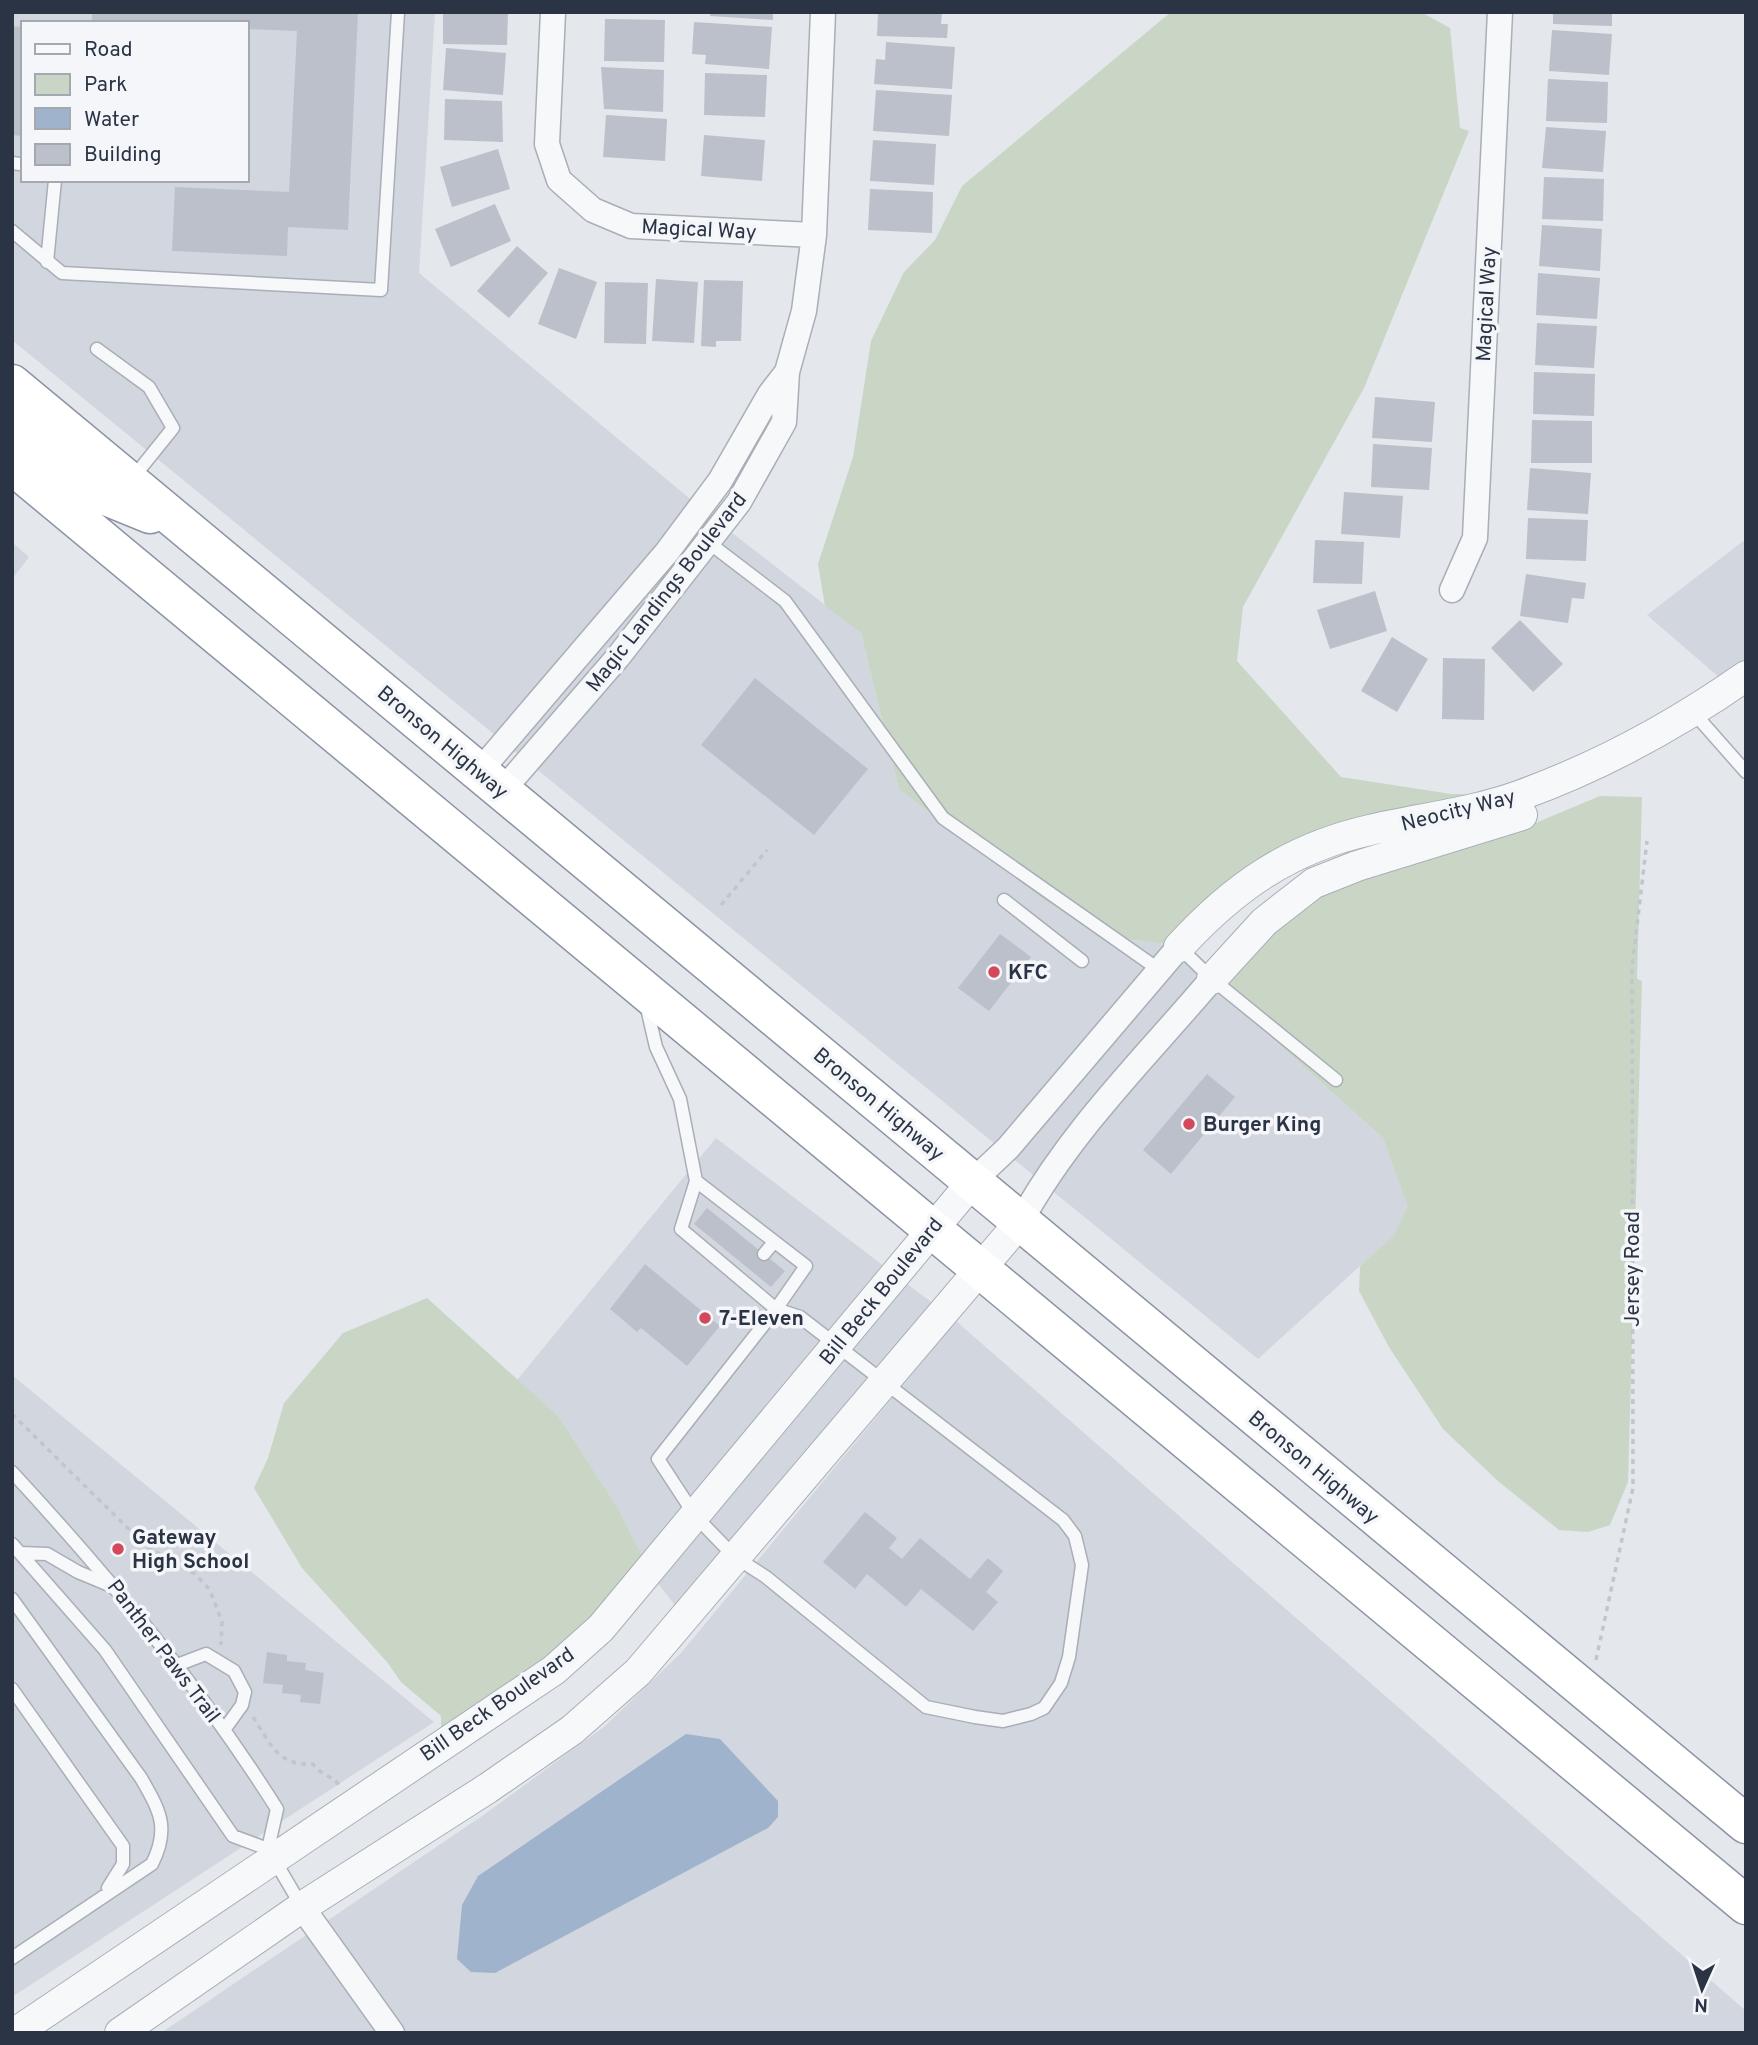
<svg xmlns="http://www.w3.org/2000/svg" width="1758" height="2045" font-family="Overpass,sans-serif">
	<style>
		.built { fill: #d2d6de; fill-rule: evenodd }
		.green { fill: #c9d6c5 }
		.water { fill: #9fb4cc }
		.building { fill: #bbc0ca }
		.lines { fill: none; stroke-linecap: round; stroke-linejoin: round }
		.service-casing { stroke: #a9aeb7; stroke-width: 15 }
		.minor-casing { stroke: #a9aeb7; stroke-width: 27 }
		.tertiary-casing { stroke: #a9aeb7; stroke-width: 32 }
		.trunk-casing { stroke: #8b94a3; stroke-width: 41 }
		.path { stroke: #c2c5cb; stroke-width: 3.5; stroke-dasharray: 5 5; stroke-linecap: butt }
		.service { stroke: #f7f8fa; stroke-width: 12 }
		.minor { stroke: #f7f8fa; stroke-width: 24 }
		.tertiary { stroke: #f7f8fa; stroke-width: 30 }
		.trunk { stroke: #fff; stroke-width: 38 }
		.poi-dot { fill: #d1495b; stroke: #f4f6f9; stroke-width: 2.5 }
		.labels { text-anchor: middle; stroke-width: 7; stroke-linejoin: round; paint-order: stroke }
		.street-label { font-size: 21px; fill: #2b3445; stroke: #f4f6f9 }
		.poi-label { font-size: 21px; font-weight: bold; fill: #2b3445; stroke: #f4f6f9; text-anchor: start }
	</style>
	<rect width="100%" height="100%" fill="#e4e7ec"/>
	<path class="built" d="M12,12H435L419,273L713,518L861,633L899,789L1044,900L1101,936L1166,944L1383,1138L1409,1206L1394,1235L1258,1359L12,340ZM23,23H247V180H23Z
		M1746,539V661L1721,679L1647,615Z
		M12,542L29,557L12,579Z
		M716,1138L885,1267L645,1561L619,1510L559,1417L517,1380Z
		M903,1281L934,1304L677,1608L657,1582Z
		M956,1321L1746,2011V2033H161L485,1814L605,1726L681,1653Z
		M12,1375L434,1722L12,1997Z"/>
	<path class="green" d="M1171,12H1421L1450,28L1460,128L1469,131L1364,388L1243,607L1237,661L1341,777L1451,794H1481L1368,818L1166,944L1101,936L1044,900L899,789L861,633L825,606L818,564L853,457L871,341L904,272L935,240L962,186Z
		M1600,796L1642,797L1637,979L1642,981L1628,1482L1610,1525L1588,1532L1559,1530L1499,1482L1443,1429L1389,1347L1359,1291L1360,1266L1394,1235L1408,1206L1383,1138L1218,990L1271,931L1319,894L1533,824Z
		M427,1298L559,1417L619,1510L645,1561L594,1619L548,1659L441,1729V1716L401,1682L387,1662L302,1568L254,1488L268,1458L284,1403L343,1333Z"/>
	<path class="water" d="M686,1734L720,1739L778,1801V1817L768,1828L495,1973L471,1972L457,1959L462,1905L478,1876Z"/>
	<path class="building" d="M92,12H358L348,230L288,227L287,256L172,251L175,187L289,192L297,31L247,29V23L92,22Z
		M443,12H508L507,45L443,44Z
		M710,12H773V20L710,16Z
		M878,12H942L941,24H948L947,38L877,36Z
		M1553,12H1612V26L1553,24Z
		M605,19L665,20L664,62L604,61Z
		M694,22L772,27L769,69L705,64L706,55L692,54Z
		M12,26L23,27V136L12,135Z
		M1552,30L1612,34L1609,75L1549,71Z
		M886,42L955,47L952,89L874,84L876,59L885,60Z
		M446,48L506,53L503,95L443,90Z
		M601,67L664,70L663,112L604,109Z
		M705,73L767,75L765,117L704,115Z
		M1548,79L1608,82L1607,123L1546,121Z
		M876,90L952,95L949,136L873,131Z
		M445,99L502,101L503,142L444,140Z
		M606,115L667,119L665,161L603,157Z
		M1546,127L1606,131L1603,172L1542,168Z
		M704,135L765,140L762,181L701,176Z
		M873,140L936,144L934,185L870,181Z
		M498,149L510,189L452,207L440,167Z
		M1544,177L1604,179L1603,221L1542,219Z
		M870,189L933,192L932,233L868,230Z
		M495,204L511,241L451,267L435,229Z
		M1542,225L1602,229L1600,271L1539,266Z
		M517,246L548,273L509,318L477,291Z
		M559,268L597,282L576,339L538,324Z
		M1538,273L1600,278L1597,319L1536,315Z
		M656,279L698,282L694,343L652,341Z
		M704,280L743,281L741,341H716V347L701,346Z
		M605,282L648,283L646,344L604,343Z
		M1537,323L1597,326L1594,368L1535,365Z
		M1534,372L1595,374L1594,416L1533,414Z
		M1375,397L1435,402L1432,442L1372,438Z
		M1532,420L1592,421V463H1531Z
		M1373,444L1432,448L1429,490L1371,487Z
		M1530,468L1591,473L1588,514L1527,510Z
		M1344,492L1403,496L1400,538L1341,534Z
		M1528,518L1588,520L1586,561L1526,559Z
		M1315,540L1364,542L1362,584L1313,583Z
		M1526,574L1586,583L1584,599L1572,598L1568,623L1520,616Z
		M1375,591L1387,631L1330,649L1317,610Z
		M1520,620L1563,664L1533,692L1491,648Z
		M1392,637L1428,659L1397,712L1361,691Z
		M1443,658L1485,659L1484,720L1442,719Z
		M755,678L868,769L814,835L701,745Z
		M1000,934L1031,957L989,1011L958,988Z
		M1207,1074L1235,1097L1171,1174L1143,1150Z
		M707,1208L785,1271L771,1287L694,1224Z
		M645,1264L720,1326L687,1366L641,1328L637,1332L610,1309Z
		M865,1512L897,1538L889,1548L902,1559L920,1538L970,1579L988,1558L1003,1571L986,1592L998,1602L973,1631L921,1589L906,1607L867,1574L855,1589L823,1562Z
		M267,1652L287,1655V1661L306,1663L305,1670L324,1673L320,1704L300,1702L301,1695L282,1693L283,1685L263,1683Z"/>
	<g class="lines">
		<g class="service-casing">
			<path id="service" d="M12,163L20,164
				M12,231L62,273L381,290L398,12
				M47,262L55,180
				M97,349L149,387L173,428L132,479
				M704,539L785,601L943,818L1158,969
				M1693,712L1746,772
				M1004,900L1082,961
				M1179,947L1212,979L1336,1080
				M646,1004L656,1047L680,1099L696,1181L806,1266L776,1309L800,1317L1063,1520L1075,1536L1082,1565L1069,1657L1061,1683L1044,1708L1031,1714L1003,1721L975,1717L926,1707L766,1577L735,1557L696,1517L658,1459L776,1309L681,1229L696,1181
				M764,1254L774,1242
				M12,1472C110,1578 200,1687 277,1809L268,1849
				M12,1544L105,1650L233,1836L268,1849L302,1907
				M20,1553L47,1554L78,1572L114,1587
				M12,1599L141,1778C160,1811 170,1828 152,1864L12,1958
				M177,1665L206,1654L234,1671L245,1692L242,1705L224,1730
				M12,1689L123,1846V1864L108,1888"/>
		</g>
		<g class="minor-casing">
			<path id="minor" d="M553,12L547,144L559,180L593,210L631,226L814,235
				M1452,590L1475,538L1500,12
				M479,772L667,552L720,481L770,394L787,372
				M502,791L618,657L739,502L784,422L787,372L804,311L814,235L823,12
				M973,1181L1008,1148L1179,947
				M1021,1221C1070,1131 1146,1057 1212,979
				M302,1907L392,2033"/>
		</g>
		<g class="tertiary-casing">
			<path id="tertiary" d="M1179,947C1234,887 1290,848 1370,830C1421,818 1472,813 1521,795C1601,766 1676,725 1746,676
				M1212,979L1264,922L1314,883L1357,866L1522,815
				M15,2033L554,1670L601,1628L973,1181
				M120,2033L302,1907L488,1788L572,1730L638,1672L1021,1221"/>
		</g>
		<g class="trunk-casing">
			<path id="trunk" d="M12,384L1746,1824
				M12,426L84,487L150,514
				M12,465L1746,1905"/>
		</g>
		<path class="path" d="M721,905L767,850
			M12,1414L147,1547L195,1574L210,1590L222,1622L221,1645
			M1596,1660L1633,1488L1632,968L1647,841
			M253,1717C271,1744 277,1766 313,1764C320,1775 332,1775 339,1785"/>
		<use href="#service" class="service"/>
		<use href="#minor" class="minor"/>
		<use href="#tertiary" class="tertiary"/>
		<use href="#trunk" class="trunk"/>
	</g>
	<g class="poi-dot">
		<circle cx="994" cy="972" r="7"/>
		<circle cx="1189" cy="1124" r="7"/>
		<circle cx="705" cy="1318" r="7"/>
		<circle cx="118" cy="1549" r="7"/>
	</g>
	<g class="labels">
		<g class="street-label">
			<text transform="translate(699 229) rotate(3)" y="7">Magical Way</text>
			<text transform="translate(1486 304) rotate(-87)" y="7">Magical Way</text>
			<text transform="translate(666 592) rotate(-52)" y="7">Magic Landings Boulevard</text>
			<text transform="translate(443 742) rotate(40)" y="7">Bronson Highway</text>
			<text transform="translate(1458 810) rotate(-14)" y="7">Neocity Way</text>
			<text transform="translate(879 1104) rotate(40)" y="7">Bronson Highway</text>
			<text transform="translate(1632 1269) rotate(-90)" y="7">Jersey Road</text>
			<text transform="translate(881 1291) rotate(-51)" y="7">Bill Beck Boulevard</text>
			<text transform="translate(1314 1467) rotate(40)" y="7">Bronson Highway</text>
			<text transform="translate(164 1651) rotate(53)" y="7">Panther Paws Trail</text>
			<text transform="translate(497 1704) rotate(-35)" y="7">Bill Beck Boulevard</text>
		</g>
		<g class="poi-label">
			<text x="1008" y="979">KFC</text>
			<text x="1203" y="1131">Burger King</text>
			<text x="719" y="1325">7-Eleven</text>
			<text x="132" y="1544">Gateway<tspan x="132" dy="24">High School</tspan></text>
		</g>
	</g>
	<rect width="1758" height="2045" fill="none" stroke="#2b3445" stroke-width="28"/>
	<rect x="21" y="21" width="228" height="161" fill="#f4f6f9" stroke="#a4a8b1" stroke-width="2"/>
	<rect x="35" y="44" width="35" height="10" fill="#f7f8fa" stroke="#a4a8b1" stroke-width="2"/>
	<text x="84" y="56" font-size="21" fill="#2b3445">Road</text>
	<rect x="35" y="74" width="35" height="21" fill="#c9d6c5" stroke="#a4a8b1" stroke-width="2"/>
	<text x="84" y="91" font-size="21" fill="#2b3445">Park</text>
	<rect x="35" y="108" width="35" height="21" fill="#9fb4cc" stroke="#a4a8b1" stroke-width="2"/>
	<text x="84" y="126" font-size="21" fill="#2b3445">Water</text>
	<rect x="35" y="144" width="35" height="21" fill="#bbc0ca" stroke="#a4a8b1" stroke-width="2"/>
	<text x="84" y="161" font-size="21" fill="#2b3445">Building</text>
	<g transform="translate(1702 1989) rotate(183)" stroke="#f4f6f9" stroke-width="5" paint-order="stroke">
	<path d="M0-5L12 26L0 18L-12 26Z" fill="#2b3445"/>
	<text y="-10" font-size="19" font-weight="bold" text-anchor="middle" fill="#2b3445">N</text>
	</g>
</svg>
